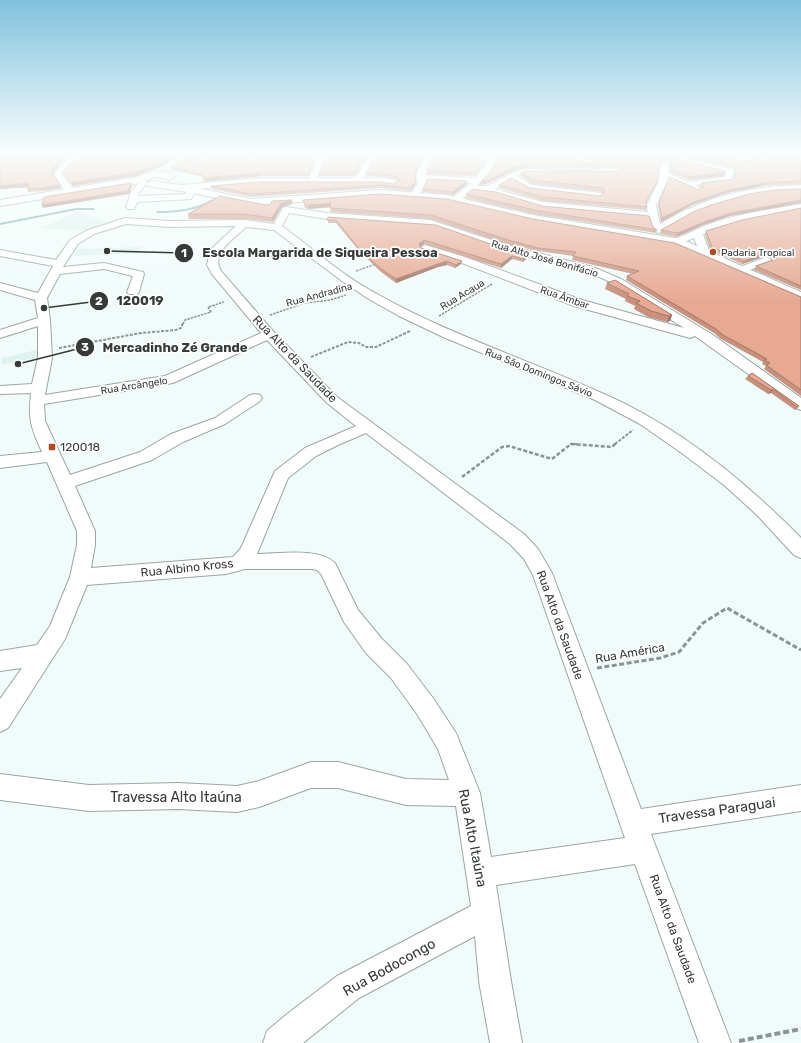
<svg xmlns="http://www.w3.org/2000/svg" width="801" height="1043" font-family="Rubik,sans-serif">
	<style>
		.built { fill: #def2ee }
		.lines { fill: none; stroke-linecap: round; stroke-linejoin: round }
		.stream { fill: #6fa8a0; fill-rule: evenodd }
		.minor-casing { stroke: #9ba6a4; stroke-width: 2 }
		.major-casing { stroke: #9ba6a4; stroke-width: 2 }
		.path-far4 { stroke: #8c9493; stroke-width: 1.5; stroke-dasharray: 2.5 1; stroke-linecap: butt }
		.path-far3 { stroke: #8c9493; stroke-width: 2; stroke-dasharray: 3 1.5; stroke-linecap: butt }
		.path-far2 { stroke: #8c9493; stroke-width: 2.5; stroke-dasharray: 4 2; stroke-linecap: butt }
		.path-far1 { stroke: #8c9493; stroke-width: 3; stroke-dasharray: 5 2.5; stroke-linecap: butt }
		.path { stroke: #8c9493; stroke-width: 4; stroke-dasharray: 6 3; stroke-linecap: butt }
		.minor { fill: #fff; fill-rule: evenodd }
		.major { fill: #fff; fill-rule: evenodd }
		.wall { fill: #c8917e }
		.shaded-wall { fill: #a27667 }
		.building { fill: #e8a993; stroke: #a27667 }
		.poi-dot { fill: #b14b22; stroke: #fff; stroke-width: 1.5 }
		.labels { text-anchor: middle; stroke-width: 3.5; stroke-linejoin: round; paint-order: stroke }
		.far-poi-label { font-size: 10px; fill: #363b3a; stroke: #fff; text-anchor: start }
		.far-street-label { font-size: 10px; fill: #363b3a; stroke: #fff }
		.street-label { font-size: 12px; fill: #363b3a; stroke: #fff }
		.poi-label { font-size: 12px; fill: #363b3a; stroke: #fff; text-anchor: start }
		.near-street-label { font-size: 14px; fill: #363b3a; stroke: #fff }
		.leader { fill: none; stroke: #363b3a; stroke-width: 1.5 }
		.callout-dot { fill: #363b3a; stroke: #fff; stroke-width: 1.5 }
		.mark-label { font-size: 12px; text-anchor: middle; font-weight: bold; fill: #fff }
		.callout-label { font-size: 13px; text-anchor: middle; font-weight: bold; fill: #363b3a; stroke: #fff; stroke-width: 3.5; stroke-linejoin: round; paint-order: stroke }
	</style>
	<rect width="100%" height="100%" fill="#f1fcfa"/>
	<path class="built" d="M78,211L107,222L87,231L41,228Z
		M142,247L137,253L73,256L78,249Z
		M40,349L39,357L2,365V358Z"/>
	<g class="lines">
		<path class="stream" d="M214,198L216,199C199,211 177,213 157,213L156,212L157,211C177,211 196,209 214,198Z
			M76,208H94L95,209L94,210H76L0,225V223Z"/>
		<g class="minor-casing">
			<path id="minor" d="M74,155H84L68,167L62,175L73,189L74,192L70,195L67,194L54,175L62,163Z
				M316,155H324L325,161L317,178H355L370,155H378L363,178C373,178 391,176 398,183L394,186L380,184H260L196,189L191,199L137,202L134,209H128L126,207L131,192L140,181H146L147,183L139,193L138,196L185,194L188,190L181,191L177,188L181,185L260,178H309L317,161Z
				M426,155H434L425,175L476,178L487,163L482,155H490L495,163L488,175L477,186C494,189 507,171 524,169L591,170L606,168L621,169L622,171L618,173H524L517,176L532,185L602,193L603,195L602,197L599,198L530,190L511,179L495,189L543,202L648,212L646,206L658,183L660,168L663,162H666L670,164L668,168L669,173L688,182L725,177L726,173L651,155H668L733,169L734,171L732,181L696,185L701,189L697,192L668,178L656,206L660,224C703,197 750,186 801,185V191C764,191 730,197 696,212C684,217 670,230 658,233L653,230L654,228L651,226L649,218L542,208L496,194L472,191L459,201H453L452,199L453,197L471,183L426,180V184L418,196H412L411,194L418,184L416,177L417,173Z
				M734,155H742V157L752,158L756,160C752,164 742,162 736,161Z
				M787,157L801,158V162L787,161Z
				M801,204V210L740,222L703,234L710,254L709,256H701L694,238L677,245L672,242C676,237 685,235 691,232C722,216 766,210 801,204Z
				M286,207L327,213L430,220L507,245L593,267L621,279L713,335L801,398V410L796,408L695,336L690,338L574,306L454,260L421,250L420,248L425,245L462,256L582,300L684,328L613,283L599,277L571,267L499,249L436,227L327,219L289,213L282,226C313,249 343,276 377,294C450,335 529,360 604,394C679,427 744,480 801,538V558L794,555L757,515L724,485L683,454L640,424L595,400L443,337L399,316L367,298L342,281L274,230L246,227C235,238 210,253 221,271L273,331L337,397L524,534L538,549L552,573L641,809L801,785V811L651,834L731,1043H699L635,864L496,885L511,981L522,1043H490L479,981L475,936L359,998L303,1043H263L267,1031L287,1014L337,976L471,906L456,806L406,805L338,788H311L259,807L237,812L178,809L89,811L0,800V774L89,785L178,783L237,786L259,781L311,762H338L406,779L449,780L438,749L417,714L391,678L366,653L344,622L321,574L317,570L312,569H245L226,574L87,585L65,639L8,728L0,732V699L22,668L0,671V651L37,645L50,626L70,577L77,545V531L47,462L0,468V456L42,452C31,428 28,419 31,393L0,394V386L32,384L38,358V326L0,338V330L38,318L35,300L0,290V283L38,293L53,266L0,256V250L56,260L70,240L88,230L125,218L169,221L245,220L274,224L283,208ZM126,224L169,227L236,226L210,250L207,265L212,274L261,333L165,376L45,395L52,358L50,320L47,298L60,274L104,269L133,276L127,292L129,294H137L139,292L144,274L143,272L104,263L63,267L78,244L94,234ZM267,340L327,403L356,426L305,448L275,471L241,548L233,557L91,568L95,545V531L75,486L152,460L183,442L225,424L260,401L262,398L260,395L255,394L250,395L215,418L171,434L140,452L70,475L45,421L44,404L173,383ZM366,433L510,544L524,559L533,575L625,838L491,857L480,793L456,733L433,698L407,664L382,639L358,610L335,563C318,547 279,554 257,554L288,478L316,456L338,445Z
				M767,257L772,260L771,262L741,273L736,270L737,268Z"/>
		</g>
		<g class="major-casing">
			<path id="major" d="M163,171L170,173L175,177L170,180L155,177L140,183L0,206V200L137,177L151,172Z
				M151,181L181,185L252,199L380,190L447,195L533,215L681,239L801,292V301L674,245L533,221L447,201L380,196L272,204L271,207L267,208L181,191L147,186L146,184Z"/>
		</g>
		<path class="path-far4" d="M356,271L376,264
			M270,315L305,303L330,300L346,295
			M439,316L492,284
			M183,324L185,320L211,312L208,307L224,302"/>
		<path class="path-far3" d="M59,348L141,333L176,330L181,328L183,323
			M311,357L348,342L359,343L366,347H376L410,331
			M570,444H577
			M615,444L633,430"/>
		<path class="path-far2" d="M462,477L502,447L509,446L552,459L571,444L612,447L616,443"/>
		<path class="path-far1" d="M597,668L660,658L679,652L703,623L727,608L801,650"/>
		<path class="path" d="M739,1041L801,1029"/>
		<use href="#minor" class="minor"/>
		<use href="#major" class="major"/>
	</g>
	<path class="wall" d="M0,155H71L61,162L53,174L61,188L43,191L28,192L27,188V187L0,189Z
		M80,155H178L163,166L137,176L73,186L64,175L63,172Z
		M188,155H212L190,164L192,165L315,161L308,176H260L204,182L203,177L172,170L171,167Z
		M325,155H368L354,176H319V173L326,158Z
		M492,155H559L587,163L591,161L590,160L573,155H638L639,156L660,155L724,176L688,180L670,172V168L671,163L663,160L659,167L657,183L646,203L647,207L646,210L543,201L499,188V185L600,196L603,194L602,192L532,184L520,176L521,173L619,171L622,169L621,168H524L511,172L489,183L480,185L490,173L496,162Z
		M677,155H736L737,159L751,161L757,159L752,157L743,155H801V156H787L788,159L801,160V184L763,186L727,193L692,205L661,222L658,206L659,203L699,190L701,188L700,186L701,183L734,179L735,171L733,168Z
		M486,160L485,163L475,176L427,174V170Z
		M416,172L415,175L416,184L411,191L380,188L252,197L212,189L211,186L394,184L398,181L395,179L387,177L366,176V173Z
		M467,181V184L453,195L423,192V189Z
		M801,189V203L730,216L703,225L676,237L660,234L661,230Z
		M380,194L801,297V396L764,369L766,366L762,364L763,362L721,339L714,333L626,280L627,276L633,274L572,260L573,256L538,251L507,244L430,219L330,212L331,207L308,209L305,208L303,200Z
		M466,194L542,206L657,230L656,233L533,214L466,198Z
		M292,204L282,207L273,222L245,219H189L188,214Z
		M801,208V290L754,270L756,266L772,260L773,259L766,256L742,264L710,250L705,235L706,231Z
		M328,217L499,247L528,254L527,258L523,262L512,259L501,268L424,244L420,247L421,248L461,264L455,268L447,265L438,267L396,283L381,272L360,252L336,223H328Z
		M607,283L672,315L670,321L667,322L648,317L634,309L635,306L625,301L626,299L605,289Z
		M752,373L799,406L796,410H795L771,393L768,394L745,379L748,376Z"/>
	<path class="shaded-wall" d="M65,155H71L61,162L53,174L51,171L60,159Z
		M173,155H178L163,166L137,176L73,186L71,183Z
		M203,155H212L188,164L187,161Z
		M366,155H368L354,176V173Z
		M423,155H425L416,172L415,177L416,169Z
		M315,158V161L308,176V173Z
		M486,160L485,163L475,176L476,173Z
		M524,164V168L511,172L489,183L480,185L481,181L512,168Z
		M725,172L724,176L688,180L689,177Z
		M259,173L260,176L204,182L203,178Z
		M658,179L657,183L645,205L646,202Z
		M416,181V184L411,191V188Z
		M467,181V184L453,195V192Z
		M29,183L31,187L0,189V186Z
		M131,183L132,186L129,194L43,208L42,205Z
		M765,183L763,186L727,193L692,205L661,222L662,218L694,202L729,190Z
		M60,185L61,188L43,191L41,188Z
		M292,200V204L282,207L273,222L272,218L281,203Z
		M801,200V203L730,216L703,225L676,237L678,233L704,222L731,213Z
		M331,203L332,207L308,209V205Z
		M424,240V244L419,248V244Z
		M768,252L766,256L742,264L744,261Z
		M528,254L527,258L523,262V259Z
		M512,256V259L501,268V264Z
		M447,261V265L438,267L396,283V279L438,264Z
		M462,261L461,264L455,268L456,265Z
		M672,315L670,321L667,322L669,316Z
		M773,389L771,393L768,394L771,390Z"/>
	<path class="building" d="M0,155H65L60,159L51,171L60,185L41,188H27L29,183L0,186Z
		M80,155H173L162,163L136,172L71,183L63,172L68,165Z
		M188,155H203L187,161L192,165L223,155H315V158L308,173H259L203,178L204,175L171,167Z
		M326,155H366L354,173H319L326,158Z
		M377,155H423L416,169L415,174L416,181L411,188L380,185L251,194L211,186L259,182H380L394,184L400,180L395,176L387,174L366,173Z
		M434,155H483L486,160L476,173L427,170Z
		M494,155H559L587,163L593,160L591,156L586,155H638L639,156L641,155H660L725,171V172L689,177L671,169V165L672,160L664,157L660,165L658,179L646,202L647,207L544,197L499,185L511,178L530,188L600,196L605,192L603,188L533,180L521,173L525,171H619L624,168L622,164H524L512,168L489,180L481,181L490,173L497,161Z
		M692,155H736L737,159L751,161L756,159L759,156L757,155H787L788,159L801,160V181L765,183L729,190L694,202L662,218L659,203L670,177L699,190L704,186L701,183L734,179L737,168L735,164Z
		M428,179L467,181L453,192L423,189Z
		M131,183L128,191L42,205L44,197Z
		M473,189L496,192L542,206L649,216L653,227L657,230L534,210L466,194Z
		M801,189V200L731,213L704,222L678,233L661,230L693,212L711,205L749,194L775,190Z
		M380,194L447,199L533,219L675,243L801,297V390L766,365L770,363L764,360L767,359L723,335L716,329L627,276L639,271L573,256L576,252L538,248L508,240L431,215L330,208L331,203L308,205H305L303,200Z
		M220,196L266,205L271,204L272,201L292,200L281,203L272,218L244,214H188Z
		M801,208V286L756,266L773,260L775,255L768,252L744,261L712,247L706,231L742,220Z
		M328,217L436,225L499,247L528,254L523,259L512,256L501,264L424,240L419,244L421,248L462,261L456,265L447,261L438,264L396,279L381,269L359,249L336,220H327Z
		M615,280L672,315L669,316L651,311L636,303L640,301L627,296L629,294L607,283Z
		M752,373L799,406L797,407L773,389L771,390L748,376Z"/>
	<linearGradient id="sky" x2="0" y2="1"><stop stop-color="#81c2dd"/><stop offset="0.51" stop-color="#f9fefd"/><stop offset="1" stop-color="#f9fefd" stop-opacity="0"/></linearGradient>
	<rect width="801" height="301" fill="url(#sky)"/>
	<g class="poi-dot">
		<circle cx="713" cy="252" r="4"/>
		<rect x="48" y="443" width="8" height="8" rx="2"/>
	</g>
	<g class="labels">
		<g class="far-poi-label">
			<text x="721" y="256">Padaria Tropical</text>
		</g>
		<g class="far-street-label">
			<text transform="translate(545 258) rotate(16)" y="4">Rua Alto José Bonifácio</text>
			<text transform="translate(319 294) rotate(-15)" y="4">Rua Andradina</text>
			<text transform="translate(462 294) rotate(-31)" y="4">Rua Acaua</text>
			<text transform="translate(565 297) rotate(19)" y="4">Rua Âmbar</text>
			<text transform="translate(539 372) rotate(22)" y="4">Rua São Domingos Sávio</text>
			<text transform="translate(134 385) rotate(-9)" y="4">Rua Arcângelo</text>
		</g>
		<g class="street-label">
			<text transform="translate(295 359) rotate(46)" y="4">Rua Alto da Saudade</text>
			<text transform="translate(187 568) rotate(-6)" y="4">Rua Albino Kross</text>
			<text transform="translate(560 625) rotate(70)" y="4">Rua Alto da Saudade</text>
			<text transform="translate(630 653) rotate(-10)" y="4">Rua América</text>
			<text transform="translate(673 929) rotate(70)" y="4">Rua Alto da Saudade</text>
		</g>
		<g class="poi-label">
			<text x="60" y="451">120018</text>
		</g>
		<g class="near-street-label">
			<text x="176" y="802">Travessa Alto Itaúna</text>
			<text transform="translate(717 810) rotate(-8)" y="5">Travessa Paraguai</text>
			<text transform="translate(473 838) rotate(79)" y="5">Rua Alto Itaúna</text>
			<text transform="translate(389 967) rotate(-29)" y="5">Rua Bodocongo</text>
		</g>
	</g>
	<path class="leader" d="M107 251L184 253M44 308L99 301M18 364L85 347"/>
	<g class="callout-dot">
		<circle cx="107" cy="251" r="4"/>
		<circle cx="44" cy="308" r="4"/>
		<circle cx="18" cy="364" r="4"/>
		<circle cx="184" cy="253" r="10"/>
		<circle cx="99" cy="301" r="10"/>
		<circle cx="85" cy="347" r="10"/>
	</g>
	<g class="mark-label">
		<text x="184" y="257">1</text>
		<text x="99" y="305">2</text>
		<text x="85" y="351">3</text>
	</g>
	<g class="callout-label">
		<text x="320" y="257">Escola Margarida de Siqueira Pessoa</text>
		<text x="140" y="305">120019</text>
		<text x="175" y="352">Mercadinho Zé Grande</text>
	</g>
</svg>
